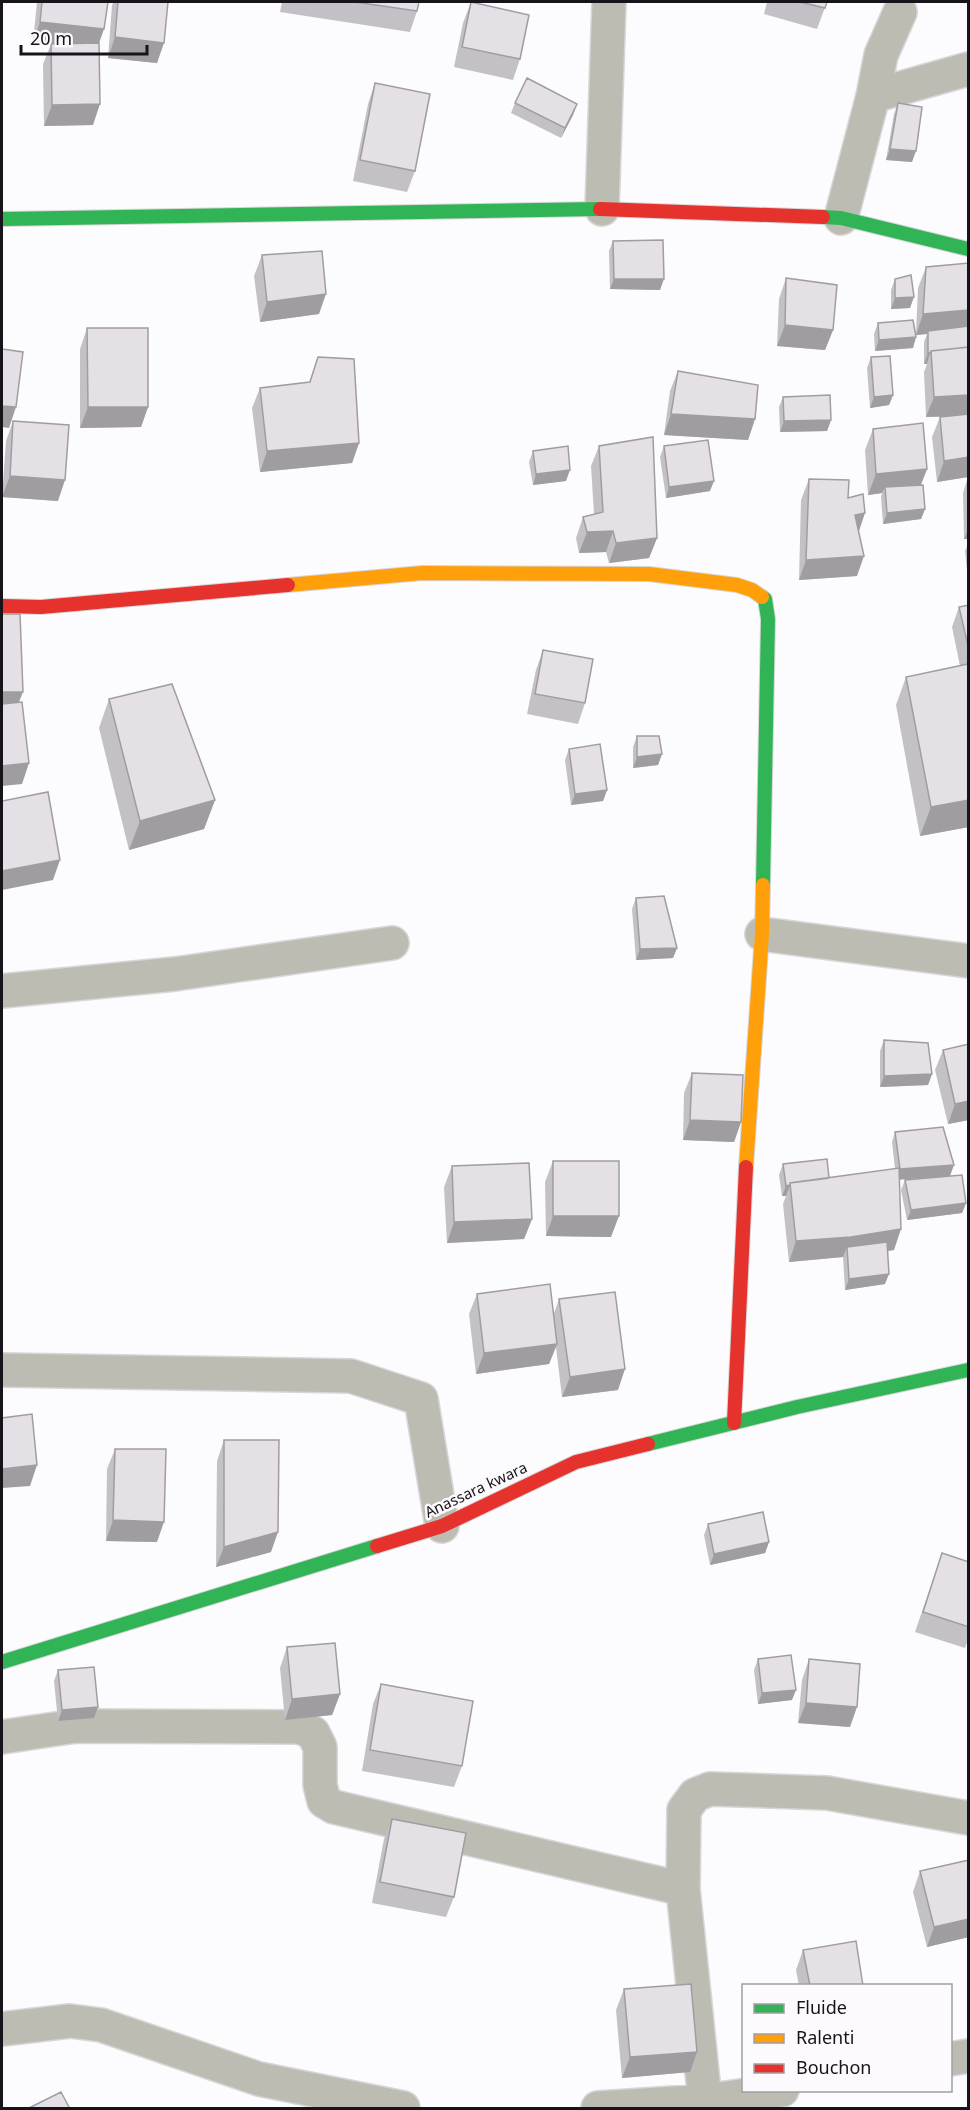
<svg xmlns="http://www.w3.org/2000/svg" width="970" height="2110" font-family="'Noto Sans',sans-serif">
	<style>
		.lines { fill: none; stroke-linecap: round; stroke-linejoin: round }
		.street-casing { stroke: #d8d6d9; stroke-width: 36 }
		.fast-casing { stroke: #d8d6d9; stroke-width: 16 }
		.slow-casing { stroke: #d8d6d9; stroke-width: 16 }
		.jam-casing { stroke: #d8d6d9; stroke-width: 16 }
		.street { stroke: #bdbcb3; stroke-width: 33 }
		.fast { stroke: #30b455; stroke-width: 14 }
		.slow { stroke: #ff9f0a; stroke-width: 14 }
		.jam { stroke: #e5322d; stroke-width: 14 }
		.wall { fill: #c4c1c6 }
		.shaded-wall { fill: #a09da1 }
		.building { fill: #e4e0e6; stroke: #a09da1; stroke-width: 1.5 }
		.labels { text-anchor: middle; stroke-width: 5; stroke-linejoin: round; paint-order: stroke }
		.street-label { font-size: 15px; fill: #18131a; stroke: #fdfafe }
	</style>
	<rect width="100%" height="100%" fill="#fcfbfd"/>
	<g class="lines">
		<g class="street-casing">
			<path id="street" d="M873,96L968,69
				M602,209L609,2
				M841,218L873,96L881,55L900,12
				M762,934L968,961
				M2,991L175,974L392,943
				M2,1370L351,1376L421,1399L442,1526
				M2,1737L76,1726L300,1727L313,1733L320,1747V1785L324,1801L334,1807L683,1889
				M2,2029L70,2021L101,2025L259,2079L403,2108
				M950,2059L968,2056
				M705,2101L683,1889L684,1810L695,1795L710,1789L827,1793L968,1818
				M598,2108L705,2101L782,2090"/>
		</g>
		<g class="fast-casing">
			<path id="fast" d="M823,217L841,218L968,249
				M2,219L600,209
				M762,597L765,599L768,619L763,885
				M648,1444L797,1407L968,1370
				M2,1662L377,1546"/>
		</g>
		<g class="slow-casing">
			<path id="slow" d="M288,585L422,573L649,574L737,585L752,590L762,597
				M746,1167L762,934L763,885"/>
		</g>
		<g class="jam-casing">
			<path id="jam" d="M600,209L823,217
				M2,606L41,607L288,585
				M734,1423L746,1167
				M377,1546L442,1526L576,1462L648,1444"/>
		</g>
		<use href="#street" class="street"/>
		<use href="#fast" class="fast"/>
		<use href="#slow" class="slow"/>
		<use href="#jam" class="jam"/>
	</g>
	<path class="wall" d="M37,2H108L99,43L93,125L44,126L43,64L51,44L33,42Z
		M114,2H168L157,63L108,58L112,5Z
		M282,2H419L417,11L410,32L280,12Z
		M471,2L520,59L513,80L454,67L463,23Z
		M767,2H827L817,29L764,14Z
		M375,83L415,171L407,192L353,181L368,104Z
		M515,103L577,104L573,115L561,138L511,113Z
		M898,103L912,162L886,160L894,114Z
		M613,241L660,290L610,289L609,251Z
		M262,255L319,314L260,322L254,276Z
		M969,263V539H964L963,493L968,477L937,482L932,437L940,417H926L924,372L927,364H924V342L927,334L916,335L913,348L875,351L874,334L878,323L916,334L918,288L926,267Z
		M786,278L833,330L825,350L777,346L779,299Z
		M895,279L910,308L891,309V290Z
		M87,328L148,407L141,427L80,428V349Z
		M318,357L359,443L352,463L260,472L252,408L260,388L309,383Z
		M871,357L893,395L889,405L870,408L867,368Z
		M678,371L755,419L748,440L664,435L670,391Z
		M783,397L831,420L827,431L780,432L779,407Z
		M13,421L58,501L2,497L6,441Z
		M873,429L927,469L921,485L925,509L921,519L883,524L881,497L882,493L868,495L865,450Z
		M599,446L657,538L649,558L609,563L606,552L579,553L576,538L583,517L594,514L591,466Z
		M664,446L710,491L666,498L660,457Z
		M533,451L566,481L533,485L529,462Z
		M809,479L848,498L859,531L857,576L799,580L801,500Z
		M969,542V570H967L965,551Z
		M969,605V827L920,836L896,705L906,677L960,666L952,627L959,607Z
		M543,650L585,703L578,724L527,714L536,670Z
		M109,699L215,800L204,829L129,850L99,728Z
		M637,736L662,754L658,765L633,768V747Z
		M569,749L607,790L603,801L571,805L565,760Z
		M636,898L677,948L673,958L636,960L632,909Z
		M884,1040L932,1074L928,1085L880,1087V1051Z
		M969,1044V1120L948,1124L935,1070L943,1050Z
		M692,1073L741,1122L734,1142L683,1140L684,1093Z
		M895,1132L950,1176L899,1179L894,1250L887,1251L885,1284L845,1290L843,1257L789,1262L783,1204L786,1196H782L779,1175L783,1164L829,1178L895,1169L892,1142Z
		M553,1161L611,1237L546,1236L545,1182Z
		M452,1166L532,1219L524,1239L447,1243L444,1187Z
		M905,1180L966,1203L962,1213L907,1220L901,1190Z
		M477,1294L553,1316L559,1299L618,1390L562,1397L556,1347L549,1364L476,1374L469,1314Z
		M224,1440L271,1552L216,1567L217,1461Z
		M115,1449L157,1542L106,1541L107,1469Z
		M708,1524L769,1542L765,1553L710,1565L704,1535Z
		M942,1553L969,1562V1637L965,1648L915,1632Z
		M287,1647L340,1694L332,1715L285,1720L280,1668Z
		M758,1659L792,1700L758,1704L754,1670Z
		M809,1659L850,1727L798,1723L802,1680Z
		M58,1670L98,1707L94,1718L58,1721L54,1681Z
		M381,1684L462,1766L454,1787L362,1771L373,1704Z
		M392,1819L454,1897L446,1917L372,1903L384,1839Z
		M969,1860V1937L927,1947L913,1892L920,1871Z
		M803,1950L863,1986H799L796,1970Z
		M624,1989L690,2072L622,2078L616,2010Z"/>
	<path class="shaded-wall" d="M40,22L104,29L97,49L33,42Z
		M115,37L164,43L157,63L108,58Z
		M100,104L93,125L44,126L52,105Z
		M577,104L573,115L561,138L565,128Z
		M890,149L916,151L912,162L886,160Z
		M614,279H664L660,290L610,289Z
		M326,294L319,314L260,322L267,302Z
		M914,297L910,308L891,309L895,298Z
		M969,310V328L928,331L927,334L916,335L923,314Z
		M785,325L833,330L825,350L777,346Z
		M916,337L913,348L875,351L879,340Z
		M928,353H930L927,364H924Z
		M893,395L889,405L870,408L874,397Z
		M969,395V415L926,417L934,397Z
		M2,406L16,407L9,428L2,427Z
		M88,407H148L141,427L80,428Z
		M671,414L755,419L748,440L664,435Z
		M831,420L827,431L780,432L784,421Z
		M359,443L352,463L260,472L267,451Z
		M969,457L968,477L937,482L944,461Z
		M927,469L919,489L885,487L882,493L868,495L876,474Z
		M570,470L566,481L533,485L536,474Z
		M10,476L65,480L58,501L2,497Z
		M714,481L710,491L666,498L669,487Z
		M925,509L921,519L883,524L887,513Z
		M865,513L858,534L855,515Z
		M969,527V539H964Z
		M613,531L606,552L579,553L587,532Z
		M657,538L649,558L609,563L616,543Z
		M864,556L857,576L799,580L806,560Z
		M2,692H23L15,712H2Z
		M662,754L658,765L633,768L637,757Z
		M29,763L22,784L2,786V766Z
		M607,790L603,801L571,805L575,794Z
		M215,800L204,829L129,850L140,821Z
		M969,800V827L920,836L931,807Z
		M60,860L53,880L2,890V871Z
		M677,948L673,958L636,960L640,949Z
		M932,1074L928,1085L880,1087L884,1076Z
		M969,1101V1120L948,1124L955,1104Z
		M690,1120L741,1122L734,1142L683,1140Z
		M954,1165L950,1176L896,1180L900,1169Z
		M790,1185L786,1196H782L786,1186Z
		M966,1203L962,1213L907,1220L911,1210Z
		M553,1216H619L611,1237L546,1236Z
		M532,1219L524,1239L447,1243L454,1222Z
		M901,1229L894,1250L848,1257L847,1247L843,1257L789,1262L796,1241Z
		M889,1274L885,1284L845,1290L849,1279Z
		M557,1344L549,1364L476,1374L484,1353Z
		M625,1369L618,1390L562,1397L570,1377Z
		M37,1465L30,1486L2,1488V1469Z
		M113,1520L164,1522L157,1542L106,1541Z
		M278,1532L271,1552L216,1567L224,1547Z
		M769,1542L765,1553L710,1565L714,1554Z
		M796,1690L792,1700L758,1704L762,1693Z
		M340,1694L332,1715L285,1720L292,1699Z
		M806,1703L857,1707L850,1727L798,1723Z
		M98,1707L94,1718L58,1721L62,1710Z
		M969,1919V1937L927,1947L934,1927Z
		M697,2052L690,2072L622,2078L630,2057Z"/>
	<path class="building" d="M42,2H108L104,29L40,22Z
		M118,2H168L164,43L115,37Z
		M355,2H419L417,11Z
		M471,2L529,15L520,59L462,47Z
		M800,2H827L825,8Z
		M99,43L100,104L52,105L51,44Z
		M527,78L577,104L565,128L515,103Z
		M375,83L430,94L415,171L360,160Z
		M898,103L922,107L916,151L890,149Z
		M663,240L664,279H614L613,241Z
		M322,251L326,294L267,302L262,255Z
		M969,263V310L923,314L926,267Z
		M911,275L914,297L895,298V279Z
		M786,278L837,285L833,330L785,325Z
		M913,320L916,337L879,340L878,323Z
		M969,326V347L931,351L930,353H928V331Z
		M87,328H148V407H88Z
		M969,347V395L934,397L931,351Z
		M2,349L23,352L16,407L2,406Z
		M890,356L893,395L874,397L871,357Z
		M318,357L354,359L359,443L267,451L260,388L310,382Z
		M678,371L758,385L755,419L671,414Z
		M830,395L831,420L784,421L783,397Z
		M969,414V457L944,461L940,417Z
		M13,421L69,425L65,480L10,476Z
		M923,423L927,469L876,474L873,429Z
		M653,437L657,538L616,543L613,531L587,532L583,517L603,512L599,446Z
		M708,440L714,481L669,487L664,446Z
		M568,446L570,470L536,474L533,451Z
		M809,479L849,480L848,498L863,494L865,513L855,515L864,556L806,560Z
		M923,485L925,509L887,513L885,487Z
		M969,605V650L959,607Z
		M2,614H20L23,692H2Z
		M543,650L593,659L585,703L535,694Z
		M968,664L969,800L931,807L906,677Z
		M172,684L215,800L140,821L109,699Z
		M22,702L29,763L2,766V704Z
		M637,736H659L662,754L637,757Z
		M600,744L607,790L575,794L569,749Z
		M48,792L60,860L2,871V801Z
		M664,896L677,948L640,949L636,898Z
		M884,1040L928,1043L932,1074L884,1076Z
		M969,1044V1101L955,1104L943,1050Z
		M692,1073L743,1075L741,1122L690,1120Z
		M943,1127L954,1165L900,1169L895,1132Z
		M827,1159L829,1178L790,1183V1185L786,1186L783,1164Z
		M553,1161H619V1216H553Z
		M529,1163L532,1219L454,1222L452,1166Z
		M899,1168L901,1229L851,1237L796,1241L790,1183Z
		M962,1175L966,1203L911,1210L905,1180Z
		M887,1242L889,1274L849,1279L847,1247Z
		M550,1284L557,1344L484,1353L477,1294Z
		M615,1292L625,1369L570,1377L559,1299Z
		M32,1414L37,1465L2,1469V1418Z
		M224,1440H279L278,1532L224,1547Z
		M115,1449H166L164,1522L113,1520Z
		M763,1512L769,1542L714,1554L708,1524Z
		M942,1553L969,1562V1627L923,1612Z
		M335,1643L340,1694L292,1699L287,1647Z
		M791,1655L796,1690L762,1693L758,1659Z
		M809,1659L860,1664L857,1707L806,1703Z
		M94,1667L98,1707L62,1710L58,1670Z
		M381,1684L473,1701L462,1766L370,1750Z
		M392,1819L466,1833L454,1897L380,1882Z
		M969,1860V1919L934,1927L920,1871Z
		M856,1941L863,1986H810L803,1950Z
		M691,1984L697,2052L630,2057L624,1989Z
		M61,2092L70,2109H27Z"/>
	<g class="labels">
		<g class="street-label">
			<text transform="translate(476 1490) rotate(-25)" y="5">Anassara kwara</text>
		</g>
	</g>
	<rect width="970" height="2110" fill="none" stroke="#18131a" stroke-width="6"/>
	<rect x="742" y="1984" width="210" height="108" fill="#fdfafe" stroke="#a19ea3" stroke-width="1.5"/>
	<rect x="754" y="2004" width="30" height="9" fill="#30b455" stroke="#a19ea3" stroke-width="1.5"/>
	<text x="796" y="2014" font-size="18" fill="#18131a">Fluide</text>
	<rect x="754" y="2034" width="30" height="9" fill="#ff9f0a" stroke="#a19ea3" stroke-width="1.5"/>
	<text x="796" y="2044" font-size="18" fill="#18131a">Ralenti</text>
	<rect x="754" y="2064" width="30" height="9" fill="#e5322d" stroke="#a19ea3" stroke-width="1.5"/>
	<text x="796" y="2074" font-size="18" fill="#18131a">Bouchon</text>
	<path d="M21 45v9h126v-9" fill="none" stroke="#18131a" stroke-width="3"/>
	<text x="30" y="45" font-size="18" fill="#18131a" stroke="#fdfafe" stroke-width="4.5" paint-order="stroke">20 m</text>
</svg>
